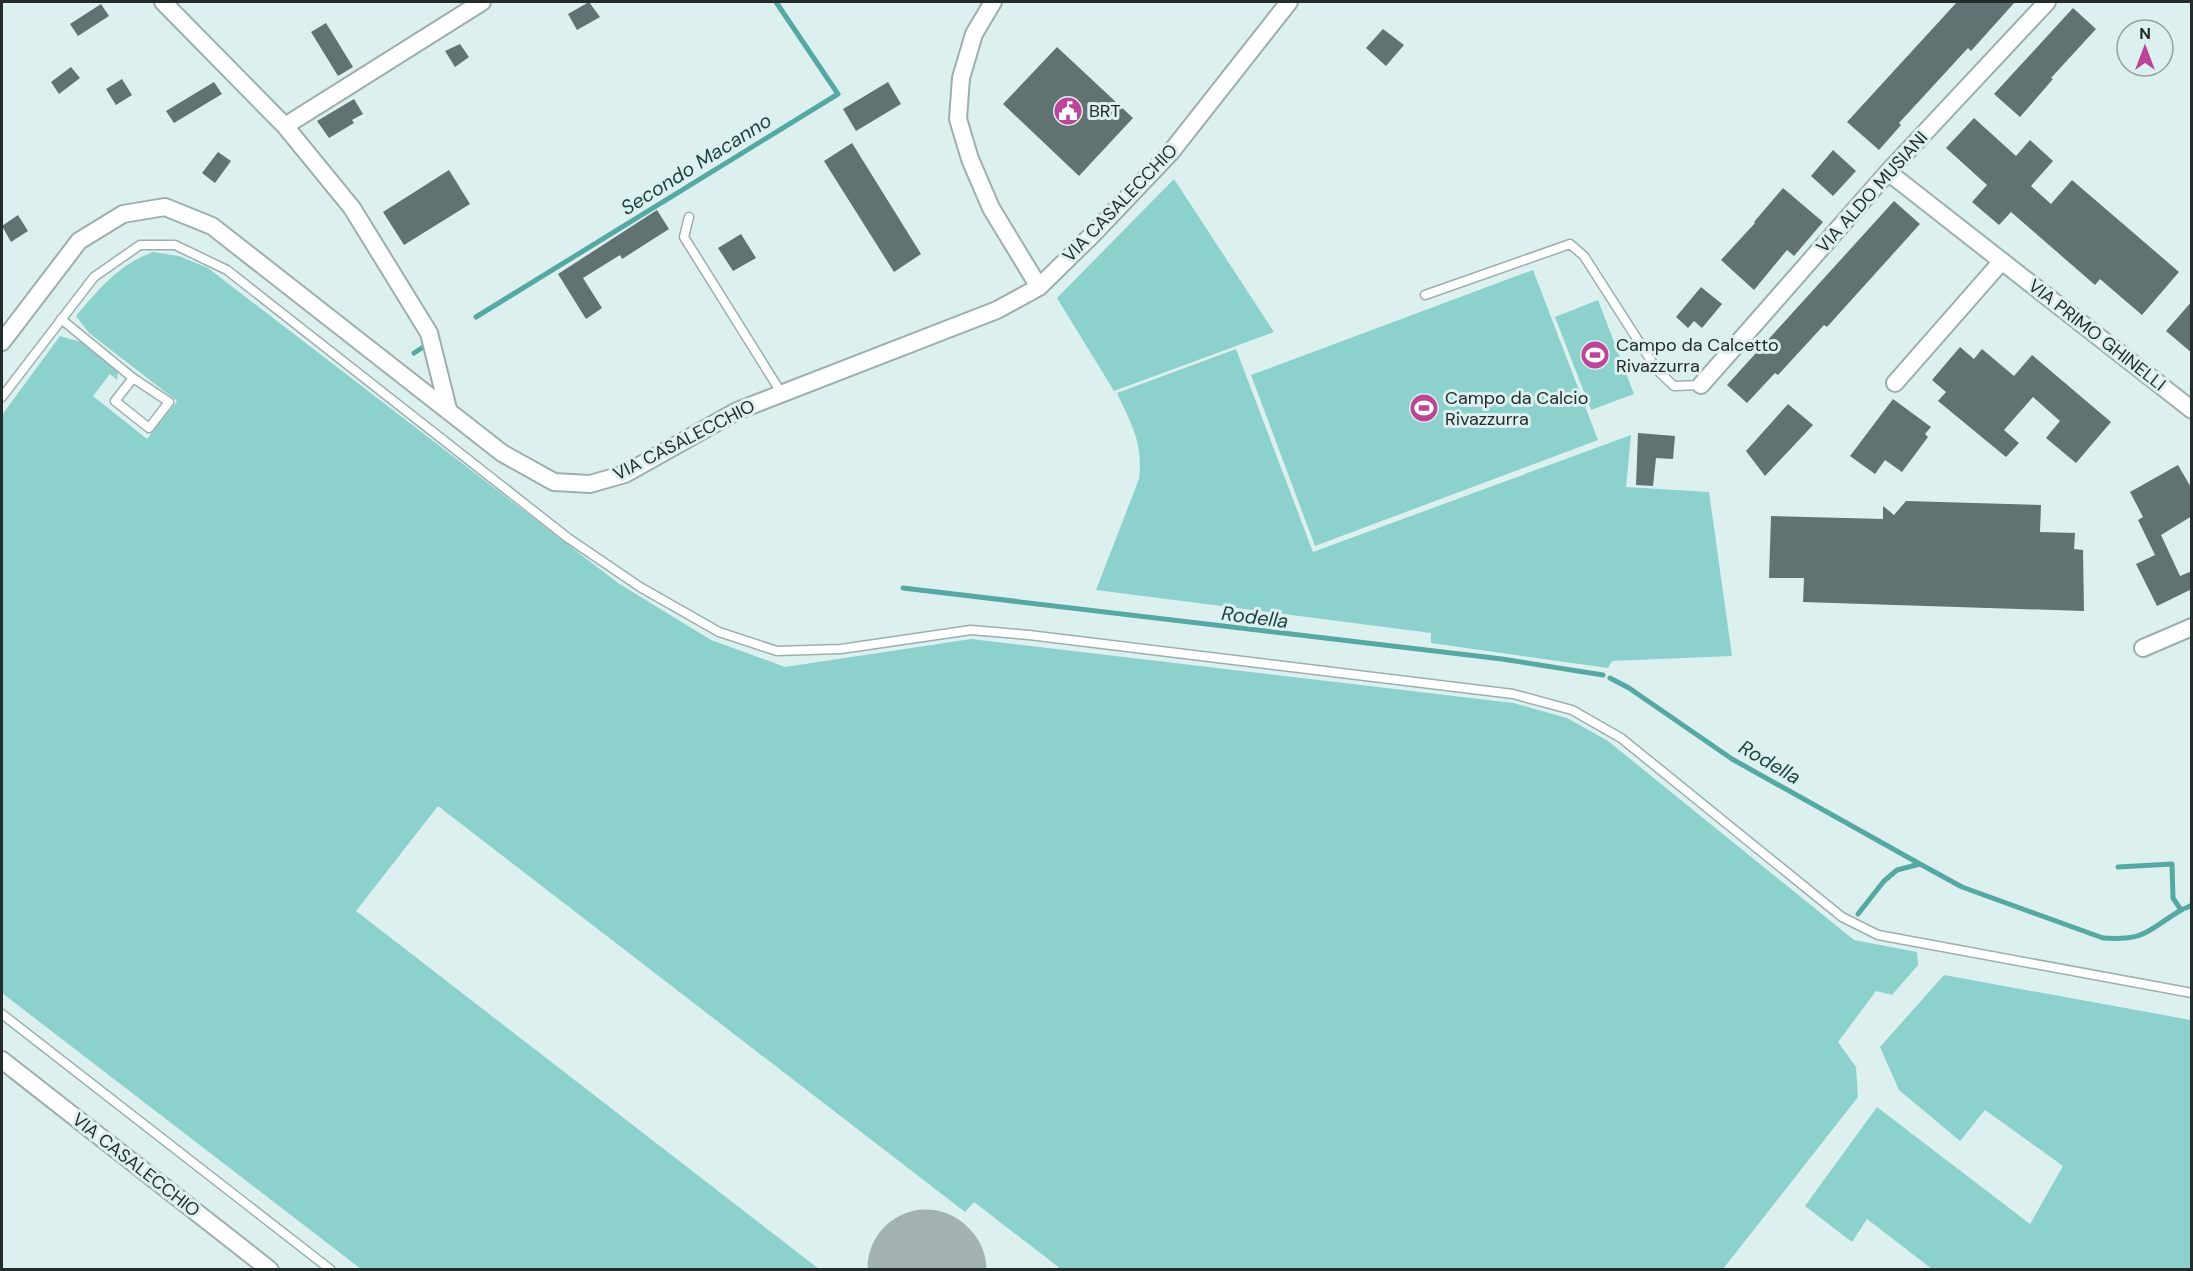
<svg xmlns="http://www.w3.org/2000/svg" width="2193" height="1271" font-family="'DM Sans',sans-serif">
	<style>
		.green { fill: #8cd1cc }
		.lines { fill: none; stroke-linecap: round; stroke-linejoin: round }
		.stream { stroke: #56a8a3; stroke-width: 5 }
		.runway { stroke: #a1b2b0; stroke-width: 117 }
		.building { fill: #607372 }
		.lane-casing { stroke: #9bafae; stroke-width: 11 }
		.street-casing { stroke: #9bafae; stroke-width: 20 }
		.lane { stroke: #fff; stroke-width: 8 }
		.street { stroke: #fff; stroke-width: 16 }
		.labels { text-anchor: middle; stroke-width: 6; stroke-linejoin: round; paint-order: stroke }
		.poi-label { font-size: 18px; fill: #232b2b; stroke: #dcf1ef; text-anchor: start }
		.street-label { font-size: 18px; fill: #232b2b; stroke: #dcf1ef }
		.water-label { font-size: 20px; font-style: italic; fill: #1e4442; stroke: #dcf1ef }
	</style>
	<rect width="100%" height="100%" fill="#dcf1ef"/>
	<path class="green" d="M1174,179L1274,332L1114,391L1057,298Z
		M153,252L179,256L208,268L618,583L711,640L785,667L971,639L1513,703L1567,718L1608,741L1854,940L1917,952L1918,965L1892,995L1876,991L1838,1042L1856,1067L1858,1097L1723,1269H1061L974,1202L965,1212L438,806L356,911L819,1269H361L2,993V415L60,336L81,342L118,371L117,380L110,374L93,396L147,439L177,401L89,333L76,316C100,288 118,265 153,252Z
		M1533,270L1598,440L1315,546L1251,375Z
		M1598,300L1634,394L1591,410L1555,317Z
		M1236,349L1313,552L1631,435L1626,487L1709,492L1732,656L1612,661L1608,668L1431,643V633L1096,590L1139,479C1143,442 1132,426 1117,393Z
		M1944,975L2191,1020V1269H1932L1867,1219L1852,1242L1805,1206L1877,1107L2030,1224L2063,1166L1985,1110L1960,1141L1899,1090L1880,1047Z"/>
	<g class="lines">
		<path class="stream" d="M476,317L838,94L776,2
			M414,353L425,346
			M903,588L1502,659L1603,675
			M1610,678L1629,688L1732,759L1920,864
			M2118,867L2172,864L2173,898L2181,910
			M2186,908L2192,905
			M1858,914L1884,881L1897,870L1920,864L1962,887L2103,938C2148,941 2148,929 2183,909"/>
		<path class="runway" d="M926,1268L928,1270"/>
	</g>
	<path class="building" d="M589,2L600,17L577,30L568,14Z
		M1957,2H2015L1971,51L1968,48L1899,123L1901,125L1879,150L1847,122Z
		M101,4L109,16L78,36L70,24Z
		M2073,8L2096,29L2051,78L2053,79L2020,117L1994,94Z
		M326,23L353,67L338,76L311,32Z
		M1383,29L1404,45L1386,66L1366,48Z
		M460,44L469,57L455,67L445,51Z
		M1057,47L1133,118L1079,176L1003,104Z
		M71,67L80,78L59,94L51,82Z
		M122,79L132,95L116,105L106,89Z
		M214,82L222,94L174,123L166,111Z
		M888,82L901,104L856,131L843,109Z
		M354,99L363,114L352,120L354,123L329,138L317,121Z
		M1974,118L2016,156L2030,140L2053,161L2031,186L2051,204L2072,180L2179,272L2142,315L2100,279L2095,285L2011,212L1999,225L1972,202L1987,185L1946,148Z
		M852,143L921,254L894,272L824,161Z
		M1833,150L1856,171L1833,196L1811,176Z
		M218,152L231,161L215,183L202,173Z
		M449,170L470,204L404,245L383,212Z
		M1783,188L1823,222L1794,256L1787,250L1754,290L1721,260L1755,223L1754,222Z
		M1894,201L1920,224L1827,327L1824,325L1778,375L1775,373L1747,403L1727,385Z
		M657,210L669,229L622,259L620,255L583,278L602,308L586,319L558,274Z
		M18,215L28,231L11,242L2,226Z
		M741,234L756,258L733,271L718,248Z
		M1701,287L1722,304L1702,328L1694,321L1688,328L1676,317Z
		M2192,301V353L2166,331Z
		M1960,347L1974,359L1982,349L2014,376L2032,355L2111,422L2076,463L2046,438L2060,421L2033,397L2004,430L2019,443L2006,457L1938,401L1946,392L1932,380Z
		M1893,399L1931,427L1925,434L1928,437L1902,472L1885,460L1875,474L1850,456Z
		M1788,404L1813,425L1765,476L1746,451Z
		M1638,433L1675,436L1673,459L1656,458L1653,486L1636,485Z
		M2178,465L2192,489V516L2161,535L2180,576L2192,571V589L2157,606L2136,564L2155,555L2138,520L2143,517L2130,492Z
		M1906,501L2041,505L2040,532L2075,533L2074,549L2083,550L2084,611L1803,602L1804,578H1769L1771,516L1883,519V506L1894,515Z"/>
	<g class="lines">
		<g class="lane-casing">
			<path id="lane" d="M689,217L684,237L782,394
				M1425,295L1570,244L1584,256L1657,370L1674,386L1701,385
				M61,319L133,378L115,401L149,428L169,402L133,378
				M2,397L94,277L140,245H175L227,270L568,538L640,587L719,632L777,651L841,649L971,630L1029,635L1513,694L1572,710L1621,738L1842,917L1878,935L2192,993
				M2,1014L331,1270"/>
		</g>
		<g class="street-casing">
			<path id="street" d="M163,2L285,126L352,208L429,333L448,409
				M993,2L974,34L961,78L958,119L970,159L991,208L1039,287
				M285,126L482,2
				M1888,172L2192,410
				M2,342L79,241L123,214L165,207L212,226L502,453L554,482L590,484L625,474L737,411L997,310L1039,287L1093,234L1171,152L1289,2
				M1895,383L2002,261
				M1701,385L1888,172L2047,2
				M2143,648L2192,627
				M2,1060L270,1270"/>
		</g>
		<use href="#lane" class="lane"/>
		<use href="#street" class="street"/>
	</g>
	<defs>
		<g id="civic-disc" transform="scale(1.5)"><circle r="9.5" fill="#bc459a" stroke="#dcf1ef"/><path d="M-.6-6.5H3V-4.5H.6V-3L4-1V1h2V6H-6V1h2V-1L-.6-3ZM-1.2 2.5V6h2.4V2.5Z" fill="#fff"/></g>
		<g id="stadium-disc" transform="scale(1.5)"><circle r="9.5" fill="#bc459a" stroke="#dcf1ef"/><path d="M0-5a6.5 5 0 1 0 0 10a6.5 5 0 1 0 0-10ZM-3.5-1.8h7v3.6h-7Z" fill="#fff"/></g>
	</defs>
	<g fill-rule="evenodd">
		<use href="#civic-disc" x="1068" y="111"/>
		<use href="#stadium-disc" x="1595" y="355"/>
		<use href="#stadium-disc" x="1424" y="408"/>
	</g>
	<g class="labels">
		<g class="poi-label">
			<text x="1089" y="117">BRT</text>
			<text x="1616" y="351">Campo da Calcetto<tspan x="1616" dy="21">Rivazzurra</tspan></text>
			<text x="1445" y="404">Campo da Calcio<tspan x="1445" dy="21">Rivazzurra</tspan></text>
		</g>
		<g class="street-label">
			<text transform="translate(1872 192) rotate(-48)" y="6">VIA ALDO MUSIANI</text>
			<text transform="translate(1120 203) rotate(-46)" y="6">VIA CASALECCHIO</text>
			<text transform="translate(2097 335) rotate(38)" y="6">VIA PRIMO GHINELLI</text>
			<text transform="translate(684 440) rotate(-27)" y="6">VIA CASALECCHIO</text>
			<text transform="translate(136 1165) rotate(38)" y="6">VIA CASALECCHIO</text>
		</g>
		<g class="water-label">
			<text transform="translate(696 164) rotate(-32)" y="7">Secondo Macanno</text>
			<text transform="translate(1255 617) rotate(7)" y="7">Rodella</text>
			<text transform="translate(1770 762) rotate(30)" y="7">Rodella</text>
		</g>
	</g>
	<rect width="2193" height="1271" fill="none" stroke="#232b2b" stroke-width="6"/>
	<g transform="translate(2145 48)"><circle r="28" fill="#dcf1ef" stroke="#92a2a1" stroke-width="1.5"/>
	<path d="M0-4.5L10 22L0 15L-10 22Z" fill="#bc459a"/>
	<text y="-9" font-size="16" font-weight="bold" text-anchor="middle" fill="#232b2b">N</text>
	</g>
</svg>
